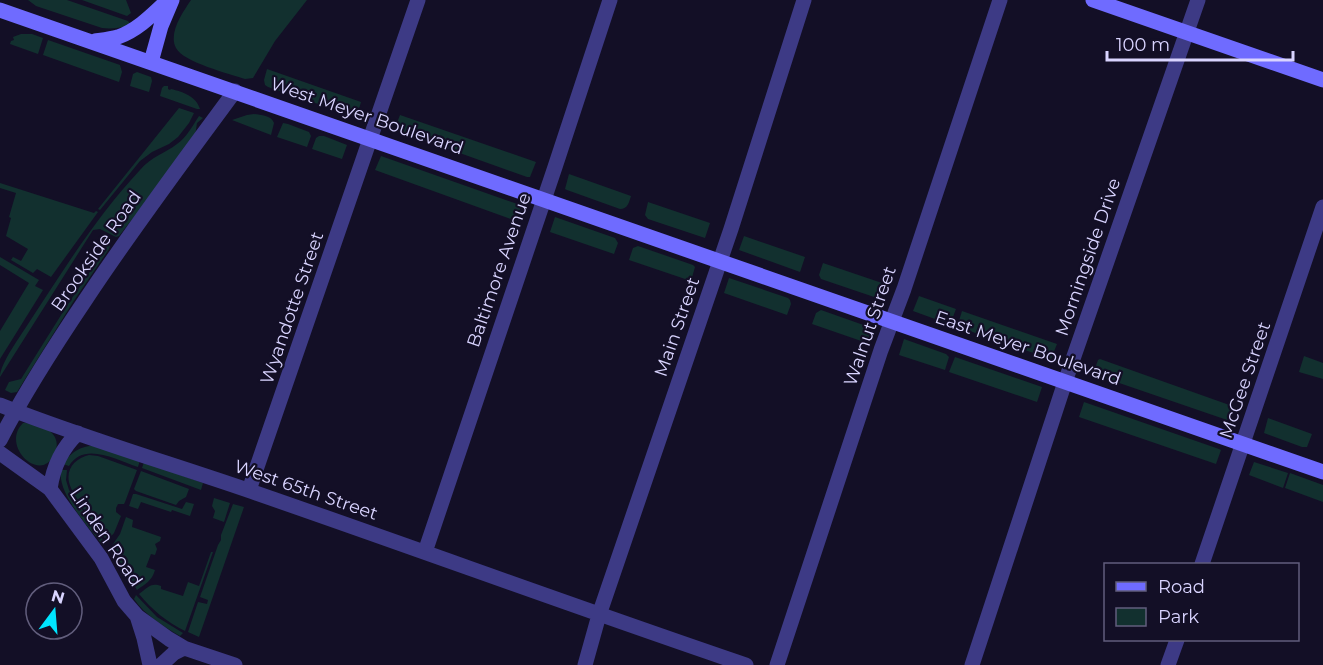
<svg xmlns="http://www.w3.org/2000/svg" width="1323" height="665" font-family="Montserrat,sans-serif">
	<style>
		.green { fill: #12302f }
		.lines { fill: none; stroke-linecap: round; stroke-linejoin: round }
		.street { stroke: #3d3a85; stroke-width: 15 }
		.secondary { stroke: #6f6bff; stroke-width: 15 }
		.labels { text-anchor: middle; stroke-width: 4.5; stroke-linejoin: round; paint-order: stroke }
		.street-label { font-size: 18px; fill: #d9d4ff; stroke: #130f26 }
	</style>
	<rect width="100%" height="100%" fill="#130f26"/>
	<path class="green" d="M28,0H67L128,21L131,25C121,28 112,29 102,28L36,6Z
		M82,0H126L131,13L127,16Z
		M191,0H307L275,41L253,78L245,79C230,74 183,62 176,48C168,33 183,12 191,0Z
		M21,34H32L43,38L38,54L10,44L11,41L14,40L13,37Z
		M48,40L120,65L122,72L119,82L43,55Z
		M267,69L361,102L359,109L362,111L355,114H348L268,87L265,85L264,80Z
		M137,72L151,77L152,81L149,92L130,86L133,74Z
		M164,86H168V89L170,90L171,89C183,92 196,96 200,109H197L160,96L162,88Z
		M179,108L194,113L189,123L178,137L169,144L152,152L140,161L100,210L98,209Z
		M254,114C261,115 271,115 274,123L271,135L232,120L247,115Z
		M400,115L536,162L530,177H527L401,132L395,128Z
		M199,116L203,118L197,123L195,136L184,153L119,236L116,237L100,229L93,230L0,377C0,363 22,334 30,321C64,269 97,216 140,170C152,156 164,154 177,144C187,137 193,125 199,116Z
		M283,123L288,124L309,132L311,136L307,147L277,137Z
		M319,136H324L347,145L342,159L312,149L316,138Z
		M381,156L520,205L521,206L516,221L375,170Z
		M569,174L631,196C629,202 628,209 620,209L567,190L565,189Z
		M0,183L94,213L96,211L98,212L51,277L37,269L33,273L11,260L13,257L21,261L28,249L6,236L11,218L9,217L16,193L0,188Z
		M648,202L710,223L705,238L648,219L645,215Z
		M555,217L615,238L618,243L614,254L550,232Z
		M744,236L805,257L800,272L739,250Z
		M100,241C104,240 109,242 110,246L109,249L73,302L17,392L11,393L5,390L9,382L21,379L68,304L106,248L98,245V242Z
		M638,246L693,265L695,267L691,281L629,260L633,248Z
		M0,257L39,280L35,286L43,290L0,359V331L29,283L0,265Z
		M823,263L885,284L880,299L821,279L819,275Z
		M729,278L788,298L790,300L791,304L787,315L724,293Z
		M919,296L956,309L951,322L946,323L913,311Z
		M821,310L872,328L867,343L812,324L816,313Z
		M962,311L1057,344L1051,359L961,328L958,324Z
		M904,339L946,354L949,357L945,370L899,355Z
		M1304,356L1323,363V379L1299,372Z
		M955,357L1042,387L1037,402L949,372Z
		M1100,359L1235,407L1230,421L1093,374L1098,360Z
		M1084,402L1219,449L1221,450L1216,464L1079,417Z
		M1268,418L1312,434L1307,447H1302L1264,433Z
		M23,423C41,423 65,433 54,455C40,484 0,446 23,423Z
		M89,446H97L140,460L138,467C116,460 84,441 69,466L63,464C70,454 77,448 89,446Z
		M89,455L98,456L137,470L125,502L124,504H118L116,508V512L121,516L114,533L107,541C98,528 72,497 69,482C66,468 76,458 89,455Z
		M144,462L203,483L201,490L142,468Z
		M1254,462L1288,473L1283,488L1249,475Z
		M61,470H67L66,480L69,490L105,543H101C87,525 57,493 61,470Z
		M141,471L189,489L186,497L179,501L176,505L136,491L134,489Z
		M1290,473L1323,485V502L1285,488Z
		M133,494H136L182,509L186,502L194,504L190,516L172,510L171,512L141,502L138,509L129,506Z
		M214,498L230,503L224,522L213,518L215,511L212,506Z
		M233,504L244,507L199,637L188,632L198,602L207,604L208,600L200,597L218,545L221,540V535Z
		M126,517L133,520L132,527L161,537L160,541L155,544L157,549L155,555L151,554L146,567L155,570C152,581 145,584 137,590L111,547L120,534Z
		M211,552H213L185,631C167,622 152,610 139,594C147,588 151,582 161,586V589L183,596L188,582L199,586Z
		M136,595L157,617L183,633L180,636C163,626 145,615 134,599Z"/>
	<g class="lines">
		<path class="street" d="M0,405C83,438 169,463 253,492C418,549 581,609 746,665
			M0,440C25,391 55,345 86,299C133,228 184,160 235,91
			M0,453L50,489L101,558L124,601L137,616L144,638L150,665
			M50,489C53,468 62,448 78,433
			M249,490L418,0
			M425,552L555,167L610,0
			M1202,564L1323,207
			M137,616L169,639L184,648L235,665
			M161,665L174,653L184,648
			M585,665L599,615L731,229L804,0
			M777,665L881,350L904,289L1000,0
			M972,665L1065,382L1198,0
			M1168,665L1177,640"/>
		<path class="secondary" d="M1093,0L1323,80
			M0,10L1323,472
			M95,41C102,40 111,39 118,37C138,30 153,14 168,0
			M151,62L161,26L172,0"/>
	</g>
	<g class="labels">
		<g class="street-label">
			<text transform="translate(367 116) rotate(19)" y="6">West Meyer Boulevard</text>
			<text transform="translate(96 251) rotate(-55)" y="6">Brookside Road</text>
			<text transform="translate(1088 257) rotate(-71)" y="6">Morningside Drive</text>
			<text transform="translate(499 270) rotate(-71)" y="6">Baltimore Avenue</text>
			<text transform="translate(292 308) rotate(-71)" y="6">Wyandotte Street</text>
			<text transform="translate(870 326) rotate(-71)" y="6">Walnut Street</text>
			<text transform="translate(677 327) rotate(-71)" y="6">Main Street</text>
			<text transform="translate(1028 348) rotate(19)" y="6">East Meyer Boulevard</text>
			<text transform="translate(1245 380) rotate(-71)" y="6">McGee Street</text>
			<text transform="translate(306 490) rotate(19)" y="6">West 65th Street</text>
			<text transform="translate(106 537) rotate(56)" y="6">Linden Road</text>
		</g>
	</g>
	<rect x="1104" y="563" width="195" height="78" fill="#130f26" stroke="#625e7d" stroke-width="1.5"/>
	<rect x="1116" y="582" width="30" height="9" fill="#6f6bff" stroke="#625e7d" stroke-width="1.5"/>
	<text x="1158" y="593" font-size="18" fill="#d9d4ff">Road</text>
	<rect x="1116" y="608" width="30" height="18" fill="#12302f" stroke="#625e7d" stroke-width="1.5"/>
	<text x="1158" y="623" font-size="18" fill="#d9d4ff">Park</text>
	<g transform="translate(54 611) rotate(16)"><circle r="28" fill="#130f26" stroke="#625e7d" stroke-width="1.5"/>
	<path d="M0-4.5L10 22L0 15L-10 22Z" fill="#00e5ff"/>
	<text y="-9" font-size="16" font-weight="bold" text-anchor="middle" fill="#d9d4ff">N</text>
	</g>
	<path d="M1107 51v9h186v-9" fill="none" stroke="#d9d4ff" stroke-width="3"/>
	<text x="1116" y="51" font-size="18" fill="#d9d4ff" stroke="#130f26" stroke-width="4.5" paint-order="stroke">100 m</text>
</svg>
